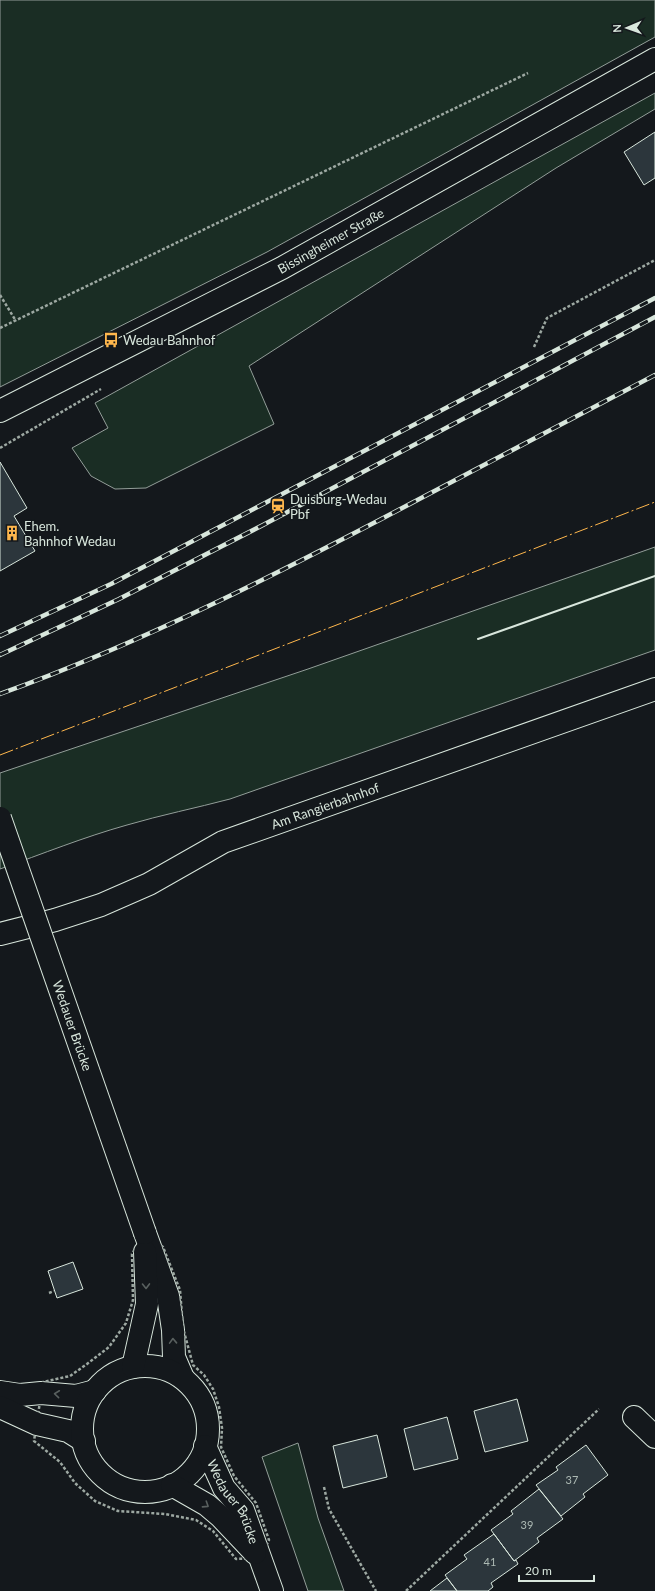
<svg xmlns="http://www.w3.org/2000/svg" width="655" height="1591" font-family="Lato,sans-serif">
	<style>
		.green { fill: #1a2d24; stroke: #939e99 }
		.building { fill: #2c363c; stroke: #d8e6dc }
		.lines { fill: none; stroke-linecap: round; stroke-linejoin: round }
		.minor-casing { stroke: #d8e6dc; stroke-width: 24 }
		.major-casing { stroke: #d8e6dc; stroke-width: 24 }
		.path { stroke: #9da8a2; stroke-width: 2.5; stroke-dasharray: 3 2; stroke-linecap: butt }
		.minor { stroke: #14181c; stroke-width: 22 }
		.major { stroke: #14181c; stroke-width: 22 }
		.rail-casing { stroke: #d8e6dc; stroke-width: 4.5 }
		.rail { stroke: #14181c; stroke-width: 3; stroke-dasharray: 9; stroke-linecap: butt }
		.major-bridge-casing { stroke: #d8e6dc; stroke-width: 24; stroke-linecap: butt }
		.major-bridge { stroke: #14181c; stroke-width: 22 }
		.wall { stroke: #d8e6dc; stroke-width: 2 }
		.power { stroke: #ffb74d; stroke-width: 1; stroke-dasharray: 14 3 2 3; stroke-linecap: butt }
		.oneway { stroke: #59605f }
		.labels { text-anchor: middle; stroke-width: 3; stroke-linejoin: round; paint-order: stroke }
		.number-label { font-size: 11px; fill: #adbab4 }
		.street-label { font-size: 13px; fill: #d8e6dc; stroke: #14181c }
		.poi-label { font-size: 13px; fill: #d8e6dc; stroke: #14181c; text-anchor: start }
	</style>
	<rect width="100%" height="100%" fill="#14181c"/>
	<path class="green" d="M0,0H655V37L267,252L0,387Z
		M655,93V109L556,168L249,366L274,424L146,488L115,489L91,476L72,448L108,428L95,403Z
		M655,547V650L230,799C196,808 161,815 127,825C84,837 42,854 0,869V773L308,669Z
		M298,1443L318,1518L344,1591H308L262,1457Z"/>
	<path class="building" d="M655,132V178L644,185L624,152Z
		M0,462L27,508L14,516L35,551L0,571Z
		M73,1262L83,1289L57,1298L48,1271Z
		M517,1399L528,1441L485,1452L474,1411Z
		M447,1417L458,1459L414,1470L404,1429Z
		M377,1435L387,1477L343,1488L333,1446Z
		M586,1445L608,1475L583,1494L585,1497L561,1516L536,1485L558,1470L556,1467Z
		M539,1489L563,1519L537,1538L539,1542L514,1561L491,1530L513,1514L511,1511Z
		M494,1534L514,1561L516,1560L518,1564L491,1583L493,1587L488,1591H457L445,1575L467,1559L464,1555Z
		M447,1578L457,1591H430Z"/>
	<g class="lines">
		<g class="minor-casing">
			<g id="minor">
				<path id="s1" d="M0,411L282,268L655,59"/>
				<path id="s2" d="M0,934L55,920L101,905L149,884L223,842L655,689"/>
				<path d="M0,1392L20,1395L41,1393L76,1396L95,1391"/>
				<path d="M0,1407L37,1424L68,1431L84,1441"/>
				<path d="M634,1417L655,1437"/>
			</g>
		</g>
		<g class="major-casing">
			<g id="major">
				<path d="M145,1233L168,1296L173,1330L174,1357L183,1378"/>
				<circle cx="145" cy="1429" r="63"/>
				<path d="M133,1367L147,1304L145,1252"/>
				<path id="s3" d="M205,1446L224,1488L243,1510L272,1591"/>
				<path d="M172,1485L207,1505L220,1516L255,1553"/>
			</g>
		</g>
		<path class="path" d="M0,295L16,321
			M0,328L528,73
			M534,347L547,318L655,260
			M0,448L101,389
			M145,1233L163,1247L180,1290L183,1328L193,1365L204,1375L213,1389L219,1407L222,1428L221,1447L234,1476L256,1503L269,1540L260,1558L236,1559L213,1531L196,1520L165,1514L118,1511L95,1501L75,1483L60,1462L34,1441L43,1382L70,1376L87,1364L109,1347L126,1323L133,1300L132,1254Z
			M49,1293L54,1291
			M324,1487L329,1509L376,1591
			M406,1591L599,1409"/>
		<use href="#minor" class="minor"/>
		<use href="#major" class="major"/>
		<g class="rail-casing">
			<path id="rail" d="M0,636L111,584L655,298
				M0,655L119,599L263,525L655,317
				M0,694C147,641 287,569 425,496C502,456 578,415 655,375"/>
		</g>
		<use href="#rail" class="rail"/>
		<g class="major-bridge-casing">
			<g id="major-bridge">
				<path id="s4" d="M0,818L145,1233"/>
			</g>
		</g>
		<use href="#major-bridge" class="major-bridge"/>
		<path class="wall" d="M478,639L655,576"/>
		<path class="power" d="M0,755L655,502"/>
	</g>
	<defs><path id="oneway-chevron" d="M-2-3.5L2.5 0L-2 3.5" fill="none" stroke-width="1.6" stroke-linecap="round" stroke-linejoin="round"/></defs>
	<g class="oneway">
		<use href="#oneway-chevron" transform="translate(146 1286) rotate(89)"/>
		<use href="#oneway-chevron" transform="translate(173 1341) rotate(-92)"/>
		<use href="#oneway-chevron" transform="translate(57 1394) rotate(-174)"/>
		<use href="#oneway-chevron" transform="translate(206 1505) rotate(33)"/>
	</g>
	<defs>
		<g id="bus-bare" transform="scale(1.2)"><path d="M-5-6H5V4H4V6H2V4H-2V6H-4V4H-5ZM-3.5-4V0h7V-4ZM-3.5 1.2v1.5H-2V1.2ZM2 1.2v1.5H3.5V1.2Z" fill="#ffb74d" stroke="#14181c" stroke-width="2.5" paint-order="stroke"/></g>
		<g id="station-bare" transform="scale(1.2)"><path d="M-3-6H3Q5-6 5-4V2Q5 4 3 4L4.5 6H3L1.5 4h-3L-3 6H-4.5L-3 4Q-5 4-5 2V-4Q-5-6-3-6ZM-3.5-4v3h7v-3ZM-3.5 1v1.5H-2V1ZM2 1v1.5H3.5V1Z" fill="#ffb74d" stroke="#14181c" stroke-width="2.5" paint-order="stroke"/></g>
		<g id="building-bare" transform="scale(1.2)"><path d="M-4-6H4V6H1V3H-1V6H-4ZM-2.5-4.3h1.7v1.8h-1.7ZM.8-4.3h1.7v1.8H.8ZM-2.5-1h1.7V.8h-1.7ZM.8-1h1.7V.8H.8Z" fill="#ffb74d" stroke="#14181c" stroke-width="2.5" paint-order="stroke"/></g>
	</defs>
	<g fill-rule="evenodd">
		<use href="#bus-bare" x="111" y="340"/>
		<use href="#station-bare" x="278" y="506"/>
		<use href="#building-bare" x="12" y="533"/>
	</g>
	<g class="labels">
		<g class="number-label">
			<text x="572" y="1484">37</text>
			<text x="527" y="1529">39</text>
			<text x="490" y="1566">41</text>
		</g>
		<g class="street-label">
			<text dy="5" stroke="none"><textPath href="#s1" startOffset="372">Bissingheimer Straße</textPath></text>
			<text dy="5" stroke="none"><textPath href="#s2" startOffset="351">Am Rangierbahnhof</textPath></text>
			<text dy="5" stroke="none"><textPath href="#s4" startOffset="220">Wedauer Brücke</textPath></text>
			<text dy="5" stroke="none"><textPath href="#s3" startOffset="63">Wedauer Brücke</textPath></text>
		</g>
		<g class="poi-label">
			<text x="123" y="345">Wedau Bahnhof</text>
			<text x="290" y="504">Duisburg-Wedau<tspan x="290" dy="15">Pbf</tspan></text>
			<text x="24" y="531">Ehem.<tspan x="24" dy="15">Bahnhof Wedau</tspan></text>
		</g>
	</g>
	<g transform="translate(627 28) rotate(268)" stroke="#14181c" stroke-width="3" paint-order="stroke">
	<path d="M0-3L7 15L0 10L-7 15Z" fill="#d8e6dc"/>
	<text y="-6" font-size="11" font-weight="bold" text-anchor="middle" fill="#d8e6dc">N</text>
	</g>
	<path d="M519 1575v6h75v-6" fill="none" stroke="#d8e6dc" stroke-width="2"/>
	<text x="525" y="1575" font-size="12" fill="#d8e6dc" stroke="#14181c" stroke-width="3" paint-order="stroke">20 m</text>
</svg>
